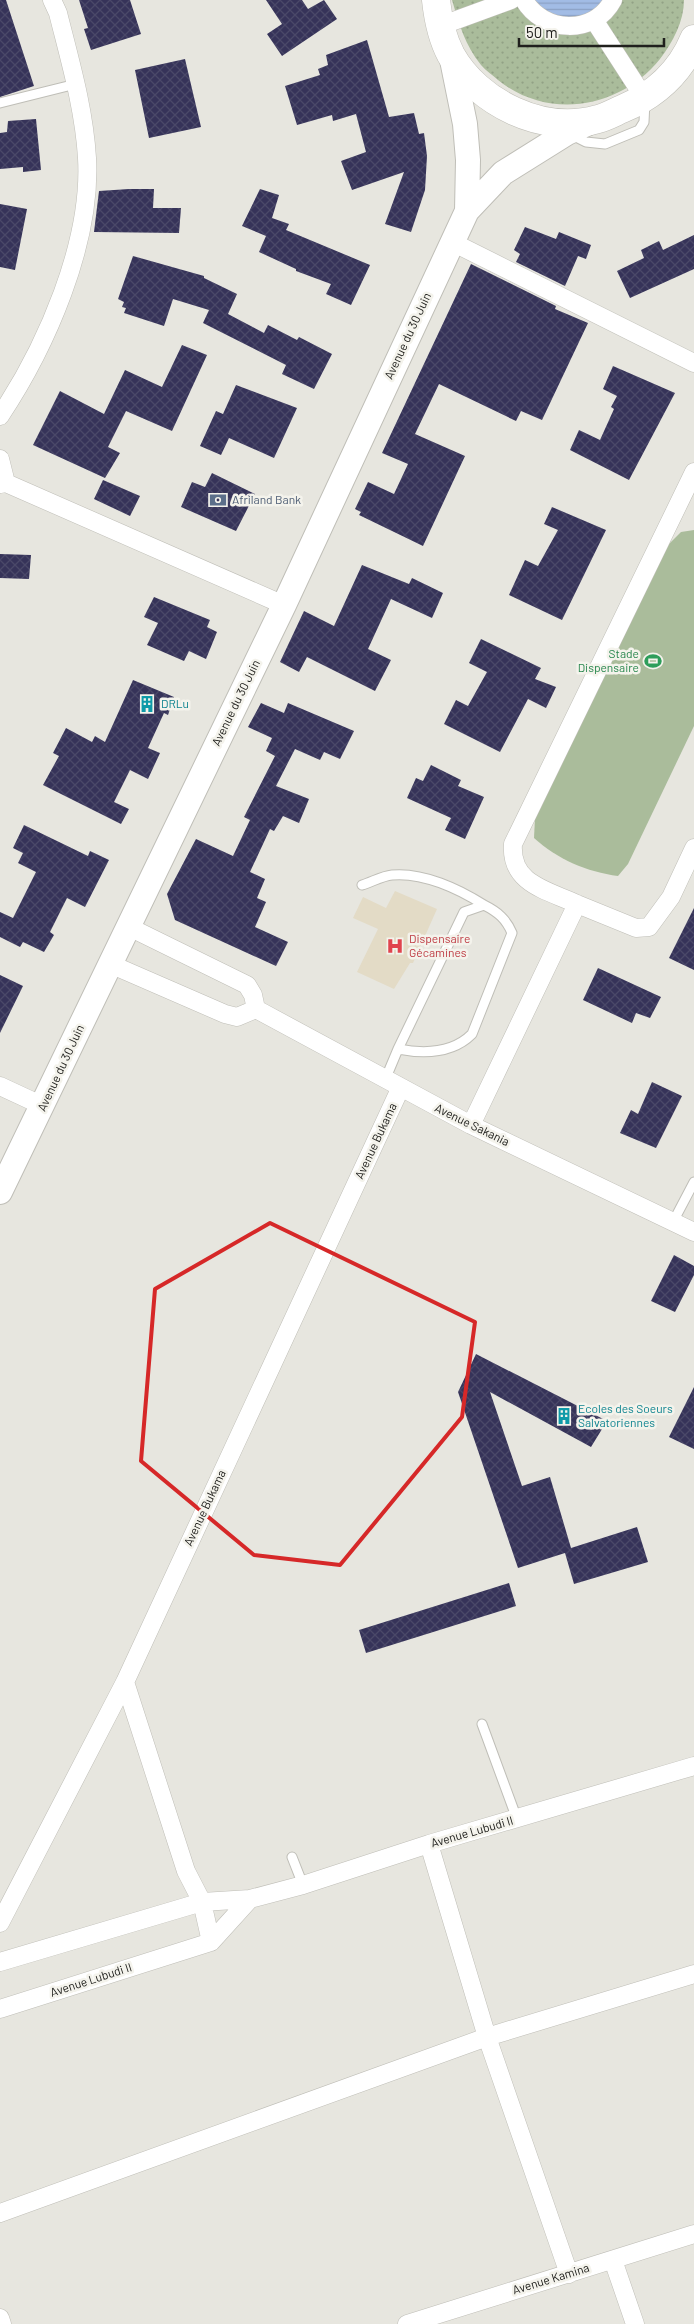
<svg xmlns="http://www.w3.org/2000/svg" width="694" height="2324" font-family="Barlow,sans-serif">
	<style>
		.medical { fill: #e3dbc6 }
		.green { fill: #aabc9b }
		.park { fill: url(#park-dots) }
		.water { fill: url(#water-rules) }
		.building { fill: url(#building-cross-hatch) }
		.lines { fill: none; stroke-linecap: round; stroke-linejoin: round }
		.lane-casing { stroke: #bfbeb7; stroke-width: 11 }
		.street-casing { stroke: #bfbeb7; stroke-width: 19 }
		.secondary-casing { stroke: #bfbeb7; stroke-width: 26 }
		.highway-casing { stroke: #bfbeb7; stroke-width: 29 }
		.lane { stroke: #fff; stroke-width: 9 }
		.street { stroke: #fff; stroke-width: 18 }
		.secondary { stroke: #fff; stroke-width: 24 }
		.highway { stroke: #fff; stroke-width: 28 }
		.marked { fill: none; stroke: #d62828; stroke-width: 4; stroke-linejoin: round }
		.labels { text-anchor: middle; stroke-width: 5; stroke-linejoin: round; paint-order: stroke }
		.street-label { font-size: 12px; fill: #20201d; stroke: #f4f3ec }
		.service-label { font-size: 12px; fill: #4e5e75; stroke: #f4f3ec; text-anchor: start }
		.leisure-label { font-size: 12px; fill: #27864d; stroke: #f4f3ec; text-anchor: end }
		.culture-label { font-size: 12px; fill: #0d838f; stroke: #f4f3ec; text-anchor: start }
		.health-label { font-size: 12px; fill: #be3a42; stroke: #f4f3ec; text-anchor: start }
	</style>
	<defs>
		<pattern id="park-dots" width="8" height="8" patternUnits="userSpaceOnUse" patternTransform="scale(1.25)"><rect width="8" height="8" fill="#aabc9b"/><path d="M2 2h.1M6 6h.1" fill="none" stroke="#92a185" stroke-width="1.8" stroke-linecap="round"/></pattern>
		<pattern id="water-rules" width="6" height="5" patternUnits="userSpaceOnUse" patternTransform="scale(1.25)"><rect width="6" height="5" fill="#a2bce5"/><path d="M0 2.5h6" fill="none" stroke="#8ba1c4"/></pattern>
		<pattern id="building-cross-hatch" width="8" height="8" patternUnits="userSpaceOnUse" patternTransform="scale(1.25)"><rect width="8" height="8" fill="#363359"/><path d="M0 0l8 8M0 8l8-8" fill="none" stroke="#4a4868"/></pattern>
	</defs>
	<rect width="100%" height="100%" fill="#e7e6df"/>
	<path class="medical" d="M395,891L437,909L413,963H410L394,989L357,972L378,929L353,918L363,897L386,908Z"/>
	<path class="green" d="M694,530V726L628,864L618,876C587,872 557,859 534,838L535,818L669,544L681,532Z"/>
	<path class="park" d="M452,0H684C684,21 673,42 660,59C621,108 549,121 498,80C493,75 486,71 481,65C465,45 459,24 452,0Z"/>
	<path class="water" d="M533,0H603C590,18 568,22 548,13C543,11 537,4 533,0Z"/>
	<path class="building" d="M0,0H6L34,86L0,97Z
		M79,0H130L141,34L91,50L84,29L88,28Z
		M266,0H302L308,9L324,0L337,19L282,56L267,34L282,24Z
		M367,40L389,117L414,113L419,134L424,133L427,156L425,190L411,232L385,224L404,172L352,190L341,161L366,152L356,114L333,121L332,115L297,125L285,86L320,75L318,69L328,65L326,55Z
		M185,59L201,127L149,138L135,70Z
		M36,119L41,170L23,172V167L0,169V133L7,132L8,121Z
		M129,189H154L153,208H181L179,233L94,232L99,191Z
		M260,189L279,195L272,218L289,224L286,230L370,265L351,305L326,294L331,284L296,271V269L259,252L266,236L242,226Z
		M0,204L27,209L15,270L0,267Z
		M525,227L556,239L559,232L591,245L586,259L578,256L565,286L516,262L520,254L514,250Z
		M694,235V269L630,298L617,271L644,258L641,250L659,241L663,250Z
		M133,256L204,276V278L237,294L228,314L264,333L268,325L297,340L299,337L332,354L314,389L282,374L286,365L203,323L209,310L173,299L164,326L124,313L126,308L122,307L124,302L118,299Z
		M471,264L556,306L555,309L588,323L542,420L521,411L516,421L439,384L415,434L465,456L423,546L359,515L361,512L355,509L368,482L394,494L408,464L382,453Z
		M182,345L207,355L172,431L126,411L108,447L120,453L105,478L33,445L60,391L104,414L125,370L162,387Z
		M613,366L675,393L629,480L570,450L579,430L600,440L614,409L611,407L617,396L603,389Z
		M236,385L297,408L274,458L229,438L221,455L200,446L216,411L223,414Z
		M212,473L255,494L236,531L181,507L192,482L205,487Z
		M103,480L140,496L130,516L94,499Z
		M552,507L606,530L562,620L509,595L525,560L538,566L558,530L544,524Z
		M0,554L31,555L29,579L0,578Z
		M362,565L409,584L412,578L443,593L432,618L391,599L368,649L391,660L375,691L307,657L299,672L280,662L304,611L334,626Z
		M154,597L210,620L207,627L217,632L206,659L189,651L184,661L147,645L158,623L144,617Z
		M481,639L541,668L535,679L556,687L546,708L528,699L500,752L444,724L456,700L468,706L487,672L469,663Z
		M133,680L174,697L168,715L164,713L148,748L160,753L148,779L130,770L114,802L129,809L121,824L43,785L59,756L53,753L66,728L92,742L95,736L105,742Z
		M261,703L284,713L288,703L354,731L340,759L324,752L320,760L295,749L276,786L309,799L299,823L283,816L274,831L270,829L250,872L265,879L257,898L266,902L255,927L288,942L276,966L175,920L167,894L196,839L233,856L250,820L244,817L275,756L266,751L272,738L248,727Z
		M431,765L461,780L458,786L484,797L465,839L445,830L451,818L407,798L416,778L423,781Z
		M24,825L88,856L90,851L109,860L85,907L67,898L50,932L54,935L44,952L23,942L20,947L0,937V912L13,918L36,872L18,863L23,853L13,848Z
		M694,908V970L669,958Z
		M598,968L661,997L650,1018L636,1013L632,1023L583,1000Z
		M0,975L23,986L0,1033Z
		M652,1082L682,1096L656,1148L620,1133L631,1110L638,1114Z
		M674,1255L694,1266V1275L675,1312L651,1301Z
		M476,1354L607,1421L591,1447L490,1392L522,1486L550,1477L571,1548L637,1527L648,1562L574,1584L565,1553L518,1568L458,1392Z
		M694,1387V1449L669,1437Z
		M509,1583L516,1606L366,1653L359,1630Z"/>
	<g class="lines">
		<g class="lane-casing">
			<path id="lane" d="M0,103L76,84
				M572,135L586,142L605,144L639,130L644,122L645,101
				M362,885C372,882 382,876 392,875C423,872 459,889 484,905
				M385,1080L398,1049L464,912L484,905C498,912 506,919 512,933L472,1034C452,1054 424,1054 398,1049
				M673,1222L694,1182
				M482,1724L517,1819
				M292,1857L303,1885"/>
		</g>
		<g class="street-casing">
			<path id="street" d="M524,0C543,33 594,36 613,0
				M594,20L645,99
				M440,26L511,0
				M452,242L694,363
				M0,416C46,347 92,243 87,158C84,108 70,61 58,13L52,0
				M0,459L6,483
				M0,484L6,483L284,605
				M577,904C547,890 510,884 513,844L694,472
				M127,926L247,985L253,995L256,1009
				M110,964L225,1014L237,1017L256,1009
				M256,1009L471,1125L694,1232
				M0,1086L43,1106
				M471,1125L577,904L636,928L649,927L671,897L694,848
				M125,1682L186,1871L202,1902L211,1942
				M429,1844L487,2037L569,2274
				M0,1923L125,1682L400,1089
				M211,1942L250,1899
				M0,1962L202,1902L250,1899L303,1885L429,1844L694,1766
				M0,2009L211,1942
				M0,2213L487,2037L694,1974
				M613,2260L635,2324
				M0,2318L2,2324
				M407,2324L694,2234"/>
		</g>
		<g class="secondary-casing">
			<path id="secondary" d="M451,55L465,124L468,160L467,211
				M0,1192L284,605L467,211L503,173L567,133L591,122"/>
		</g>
		<g class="highway-casing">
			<path id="highway" d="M436,0C438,19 442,38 451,55C478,103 543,135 598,119C606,117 615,112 622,109C655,95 680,73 694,39"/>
		</g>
		<use href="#lane" class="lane"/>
		<use href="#street" class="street"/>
		<use href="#secondary" class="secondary"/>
		<use href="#highway" class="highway"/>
	</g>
	<path class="marked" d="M270,1223L475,1322L462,1417L340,1565L254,1555L141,1461L155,1289Z"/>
	<defs>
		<g id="bank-bare" transform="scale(1.35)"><path d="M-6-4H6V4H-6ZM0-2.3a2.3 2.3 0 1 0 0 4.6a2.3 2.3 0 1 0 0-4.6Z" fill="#5c6f8a" stroke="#f4f3ec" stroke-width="2.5" paint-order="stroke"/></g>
		<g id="stadium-bare" transform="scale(1.35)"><path d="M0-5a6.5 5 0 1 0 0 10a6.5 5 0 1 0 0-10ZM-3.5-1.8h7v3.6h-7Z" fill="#2e9e5b" stroke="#f4f3ec" stroke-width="2.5" paint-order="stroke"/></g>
		<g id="building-bare" transform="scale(1.35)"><path d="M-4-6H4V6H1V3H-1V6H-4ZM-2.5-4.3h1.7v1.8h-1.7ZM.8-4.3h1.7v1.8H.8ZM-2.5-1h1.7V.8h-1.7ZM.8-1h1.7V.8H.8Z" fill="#0f9aa8" stroke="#f4f3ec" stroke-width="2.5" paint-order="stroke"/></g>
		<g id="hospital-bare" transform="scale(1.35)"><path d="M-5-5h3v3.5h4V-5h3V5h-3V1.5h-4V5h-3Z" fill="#e0444e" stroke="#f4f3ec" stroke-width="2.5" paint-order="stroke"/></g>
	</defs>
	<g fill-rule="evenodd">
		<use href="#bank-bare" x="218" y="500"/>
		<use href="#stadium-bare" x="653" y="661"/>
		<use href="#building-bare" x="147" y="704"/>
		<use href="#hospital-bare" x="395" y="946"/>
		<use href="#building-bare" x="564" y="1416"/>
	</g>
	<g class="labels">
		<g class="street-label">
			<text transform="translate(408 336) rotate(-65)" y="4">Avenue du 30 Juin</text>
			<text transform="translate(236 703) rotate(-64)" y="4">Avenue du 30 Juin</text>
			<text transform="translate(61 1068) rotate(-65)" y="4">Avenue du 30 Juin</text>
			<text transform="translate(472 1125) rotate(26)" y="4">Avenue Sakania</text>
			<text transform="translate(376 1141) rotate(-65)" y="4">Avenue Bukama</text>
			<text transform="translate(205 1508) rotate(-65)" y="4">Avenue Bukama</text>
			<text transform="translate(472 1832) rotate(-16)" y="4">Avenue Lubudi II</text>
			<text transform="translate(91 1980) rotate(-18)" y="4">Avenue Lubudi II</text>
			<text transform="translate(551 2279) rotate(-17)" y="4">Avenue Kamina</text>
		</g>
		<g class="service-label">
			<text x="232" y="504">Afriland Bank</text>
		</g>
		<g class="leisure-label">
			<text x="639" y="658">Stade<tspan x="639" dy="14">Dispensaire</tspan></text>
		</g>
		<g class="culture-label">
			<text x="161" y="708">DRLu</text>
			<text x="578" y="1413">Ecoles des Soeurs<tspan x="578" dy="14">Salvatoriennes</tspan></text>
		</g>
		<g class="health-label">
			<text x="409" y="943">Dispensaire<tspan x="409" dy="14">Gécamines</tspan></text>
		</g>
	</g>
	<path d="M519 38v8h145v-8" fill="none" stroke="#20201d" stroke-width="2.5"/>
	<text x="526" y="38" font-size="15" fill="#20201d" stroke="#f4f3ec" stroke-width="4" paint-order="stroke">50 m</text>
</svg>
